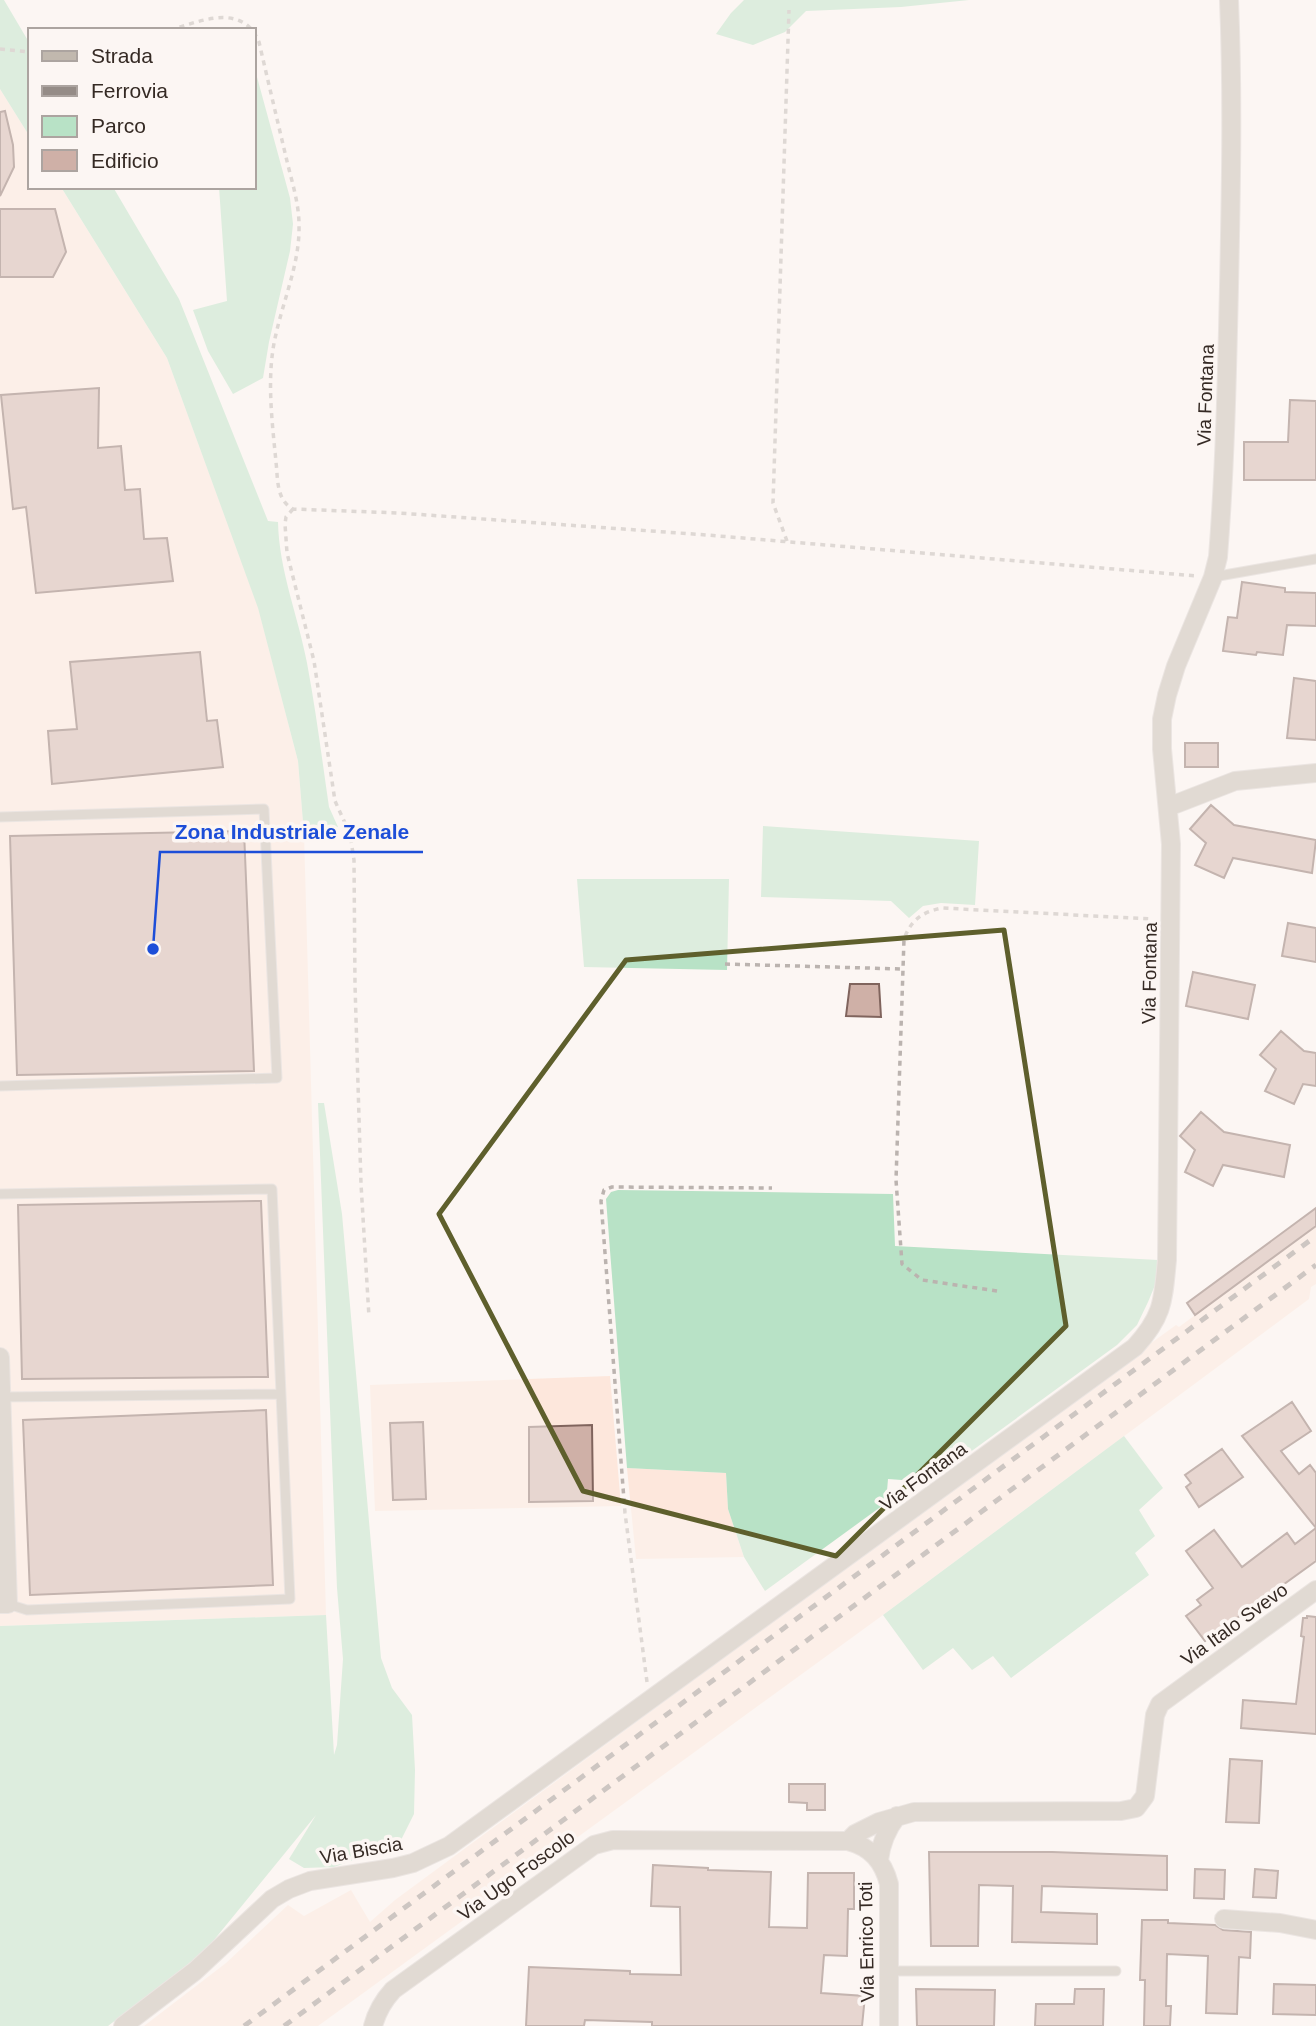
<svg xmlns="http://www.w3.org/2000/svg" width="1316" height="2026" font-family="Helvetica,sans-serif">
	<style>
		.built { fill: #fde7dc }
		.green { fill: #b8e2c6 }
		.building { fill: #cfb0a7; stroke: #80645d; stroke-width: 2 }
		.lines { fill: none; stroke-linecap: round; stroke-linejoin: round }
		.lane-casing { stroke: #d8d1ce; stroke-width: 11 }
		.street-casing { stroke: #d8d1ce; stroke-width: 20 }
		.path { stroke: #bbb3af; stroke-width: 3.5; stroke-dasharray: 5 5; stroke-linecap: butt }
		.lane { stroke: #c1b8ae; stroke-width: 9 }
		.street { stroke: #c1b8ae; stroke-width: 18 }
		.rail { stroke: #958c87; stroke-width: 5; stroke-dasharray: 9 9; stroke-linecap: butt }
		.marked { fill: none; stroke: #5e5f2c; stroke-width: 5; stroke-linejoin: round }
		.labels { text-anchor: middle; stroke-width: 7; stroke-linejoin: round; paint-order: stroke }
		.street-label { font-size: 19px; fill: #352a24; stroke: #fcf6f3 }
		.leader { fill: none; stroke: #1d4ed8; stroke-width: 2.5 }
		.callout-dot { fill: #1d4ed8; stroke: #fcf6f3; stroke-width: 2.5 }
		.callout-label { font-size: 21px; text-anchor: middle; font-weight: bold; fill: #1d4ed8; stroke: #fcf6f3; stroke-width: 7; stroke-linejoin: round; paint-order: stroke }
	</style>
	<rect width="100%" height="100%" fill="#fcf6f3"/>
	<path class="built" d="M0,89L30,137V187H61L167,358L258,607L298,761L304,834L326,1615L0,1626Z
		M1316,1226V1284L1311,1287L1309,1299L883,1615L318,2026H144L226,1963L288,1905L304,1916L351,1890L370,1922L395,1900L1114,1370L1176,1325L1179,1327Z
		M610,1376L621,1506L375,1511L370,1385Z
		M627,1468L726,1473L728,1509L744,1557L636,1559Z"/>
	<path class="green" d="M0,0H4L30,44V137L0,89Z
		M744,0H969L901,7L806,11L785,32L753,45L716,34L731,13Z
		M254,66L290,198L293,224L290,251L269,342L263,378L233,394L208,351L193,310L227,301L219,187H254Z
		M61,187H113L179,299L268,521L278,522C279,571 298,615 307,663C316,711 322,759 329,807L338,827L304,834L298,761L258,608L167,358Z
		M763,826L979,841L975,905L941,903L923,906L909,918L891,901L761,897Z
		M729,879L727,970L584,967L577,879Z
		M318,1103H324L342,1214L381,1658L392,1688L412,1715L415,1770L414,1814L399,1844L334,1867L304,1868L289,1859L316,1815L205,1951L108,2026H0V1626L326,1615L334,1755L337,1745L343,1659L337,1588Z
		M618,1190L893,1194L895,1246L1158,1260V1278L1148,1302L1137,1325L1117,1345L929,1482L888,1479L886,1503L765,1591L744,1557L728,1509L726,1473L627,1468L606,1199L611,1192Z
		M1124,1436L1163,1488L1139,1510L1155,1536L1135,1553L1149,1575L1011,1678L993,1656L972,1670L953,1648L923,1670L883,1615Z"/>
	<path class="building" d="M5,111L13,145L14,167L0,196V112Z
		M0,209H55L66,252L53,277H0Z
		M99,388L98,448L121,446L125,490L140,489L144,539L167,538L173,581L36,593L26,507L13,509L1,395Z
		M1290,400L1316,401V480H1244V442H1288Z
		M1242,582L1285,588V592L1316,593V626L1287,625L1283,655L1257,652L1256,655L1223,651L1228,617L1237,618Z
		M200,652L207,721L217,720L223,767L52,784L48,731L77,729L70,662Z
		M1294,678L1316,681V740L1287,738Z
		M1185,743H1218V767H1185Z
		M1211,805L1234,825L1316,840L1312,873L1233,858L1224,878L1195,865L1206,843L1190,829Z
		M244,831L254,1071L17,1075L10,836Z
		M1288,923L1316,928V962L1282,956Z
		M1193,972L1255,985L1248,1019L1186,1006Z
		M850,984H879L881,1017L846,1016Z
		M1281,1031L1304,1051L1316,1053V1086L1303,1084L1294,1104L1265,1091L1276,1069L1260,1055Z
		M1201,1112L1224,1132L1290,1145L1284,1177L1223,1165L1213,1186L1185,1172L1195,1150L1180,1136Z
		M261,1201L268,1377L22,1379L18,1205Z
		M1316,1208V1226L1195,1315L1187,1303Z
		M1292,1402L1311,1431L1281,1451L1299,1474L1310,1465L1316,1473V1528L1242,1436Z
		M266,1410L273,1585L30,1595L23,1420Z
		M423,1422L426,1499L393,1500L390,1423Z
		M592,1425L593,1501L529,1502V1427Z
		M1222,1449L1243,1477L1199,1507L1186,1487L1191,1483L1185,1475Z
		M1316,1528V1561L1205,1641L1186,1616L1201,1605L1197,1600L1213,1588L1186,1551L1214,1530L1242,1567L1287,1533L1295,1544Z
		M1307,1616L1316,1617V1734L1241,1728L1243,1700L1296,1704L1304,1637L1301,1636L1303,1618H1307Z
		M1230,1759L1262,1761L1259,1823L1226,1822Z
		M789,1784H825V1810H807V1803L789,1802Z
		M929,1852H1052L1167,1856V1890L1042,1886L1041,1912L1097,1914V1944L1012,1942L1013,1886L979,1885L978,1946H931Z
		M653,1865L708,1868V1870L771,1872L769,1927L807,1928L808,1873H854V1909H848L847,1956L824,1955L821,1993L865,1996L862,2026H652V2022L585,2020L584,2026H526L529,1967L630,1971V1974L681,1975L680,1907L651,1906Z
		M1195,1869L1225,1870L1224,1899L1194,1898Z
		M1255,1869L1278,1871L1276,1898L1253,1897Z
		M1142,1920H1168V1923L1215,1925L1223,1930L1251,1932L1250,1958L1239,1957L1237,2014L1206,2013L1208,1956L1167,1954L1166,2006H1171L1170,2026H1144L1145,1980H1140Z
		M1274,1984L1316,1985V2015L1273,2014Z
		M916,1989L995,1990L994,2026H917Z
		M1075,1989H1104L1103,2026H1035L1036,2004H1074Z"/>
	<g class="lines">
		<g class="lane-casing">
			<path id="lane" d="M1213,577L1316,559
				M0,817L264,809L277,1078L0,1086
				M0,1194L272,1189L281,1394
				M1,1397L281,1394L290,1599L27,1610L8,1604
				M888,1971H1116"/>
		</g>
		<g class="street-casing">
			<path id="street" d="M1168,807L1235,781L1316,773
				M0,1357L8,1604H0
				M848,1841L855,1834L879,1822L914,1812L1121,1811L1136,1808L1145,1796L1155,1715L1160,1704L1316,1590
				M879,1860C881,1843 887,1829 897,1816
				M1224,1919L1280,1923L1316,1930
				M123,2026L195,1971L272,1899L289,1889L310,1881L393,1868L413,1863L449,1846L1135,1347C1164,1315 1163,1300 1167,1260L1171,844L1162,749V719L1167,695L1176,666L1213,577L1218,557C1225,467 1227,377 1229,287C1231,191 1233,96 1229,0
				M373,2026C377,2011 383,2001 393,1990L594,1845L613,1840L848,1841C871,1847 883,1861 889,1884V2026"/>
		</g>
		<path class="path" d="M170,30C195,23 232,6 252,30
			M254,32L259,42C268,81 277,119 286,157C291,179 299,202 299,225C300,262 284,298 276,334C266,375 272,420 276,462C278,479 276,500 293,509L399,513L707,535L1197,576
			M0,49L30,52
			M293,509L286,517L285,524L287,553L314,661L335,801L350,834L354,860L355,985L361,1184L369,1317
			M787,541L773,503L789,10
			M725,964L902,969
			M997,1291L922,1280L902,1264L896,1180L904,939C911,920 922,912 942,908L1152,919
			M647,1682L625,1513L601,1201L604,1190L612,1187L772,1188"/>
		<use href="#lane" class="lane"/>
		<use href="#street" class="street"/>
		<path class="rail" d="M244,2026L1316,1236
			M284,2026L1316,1265"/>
	</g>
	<path d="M0 0H1316V2026H0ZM1004,930L1066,1326L836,1556L583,1491L439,1214L626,960Z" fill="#fcf6f3" fill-opacity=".55" fill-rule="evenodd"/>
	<path class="marked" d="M1004,930L1066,1326L836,1556L583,1491L439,1214L626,960Z"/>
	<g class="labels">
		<g class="street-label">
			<text transform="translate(1205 395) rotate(-88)" y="7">Via Fontana</text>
			<text transform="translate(1149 973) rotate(-89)" y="7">Via Fontana</text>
			<text transform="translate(923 1476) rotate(-36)" y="7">Via Fontana</text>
			<text transform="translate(1234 1624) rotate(-36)" y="7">Via Italo Svevo</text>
			<text transform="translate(361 1850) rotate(-10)" y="7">Via Biscia</text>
			<text transform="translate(516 1875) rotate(-36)" y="7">Via Ugo Foscolo</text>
			<text transform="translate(866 1942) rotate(-91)" y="7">Via Enrico Toti</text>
		</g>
	</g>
	<path class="leader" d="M153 949L160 852H423"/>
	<circle class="callout-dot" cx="153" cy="949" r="7"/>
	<g class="callout-label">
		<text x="292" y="839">Zona Industriale Zenale</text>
	</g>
	<rect x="28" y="28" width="228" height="161" fill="#fcf6f3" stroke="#aca4a0" stroke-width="2"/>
	<rect x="42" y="51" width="35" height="10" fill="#c1b8ae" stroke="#aca4a0" stroke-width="2"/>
	<text x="91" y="63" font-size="21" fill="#352a24">Strada</text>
	<rect x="42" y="86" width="35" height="10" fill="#958c87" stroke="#aca4a0" stroke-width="2"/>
	<text x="91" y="98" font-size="21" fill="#352a24">Ferrovia</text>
	<rect x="42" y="116" width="35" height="21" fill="#b8e2c6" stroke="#aca4a0" stroke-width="2"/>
	<text x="91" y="133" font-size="21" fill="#352a24">Parco</text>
	<rect x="42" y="150" width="35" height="21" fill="#cfb0a7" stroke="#aca4a0" stroke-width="2"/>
	<text x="91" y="168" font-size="21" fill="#352a24">Edificio</text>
</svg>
